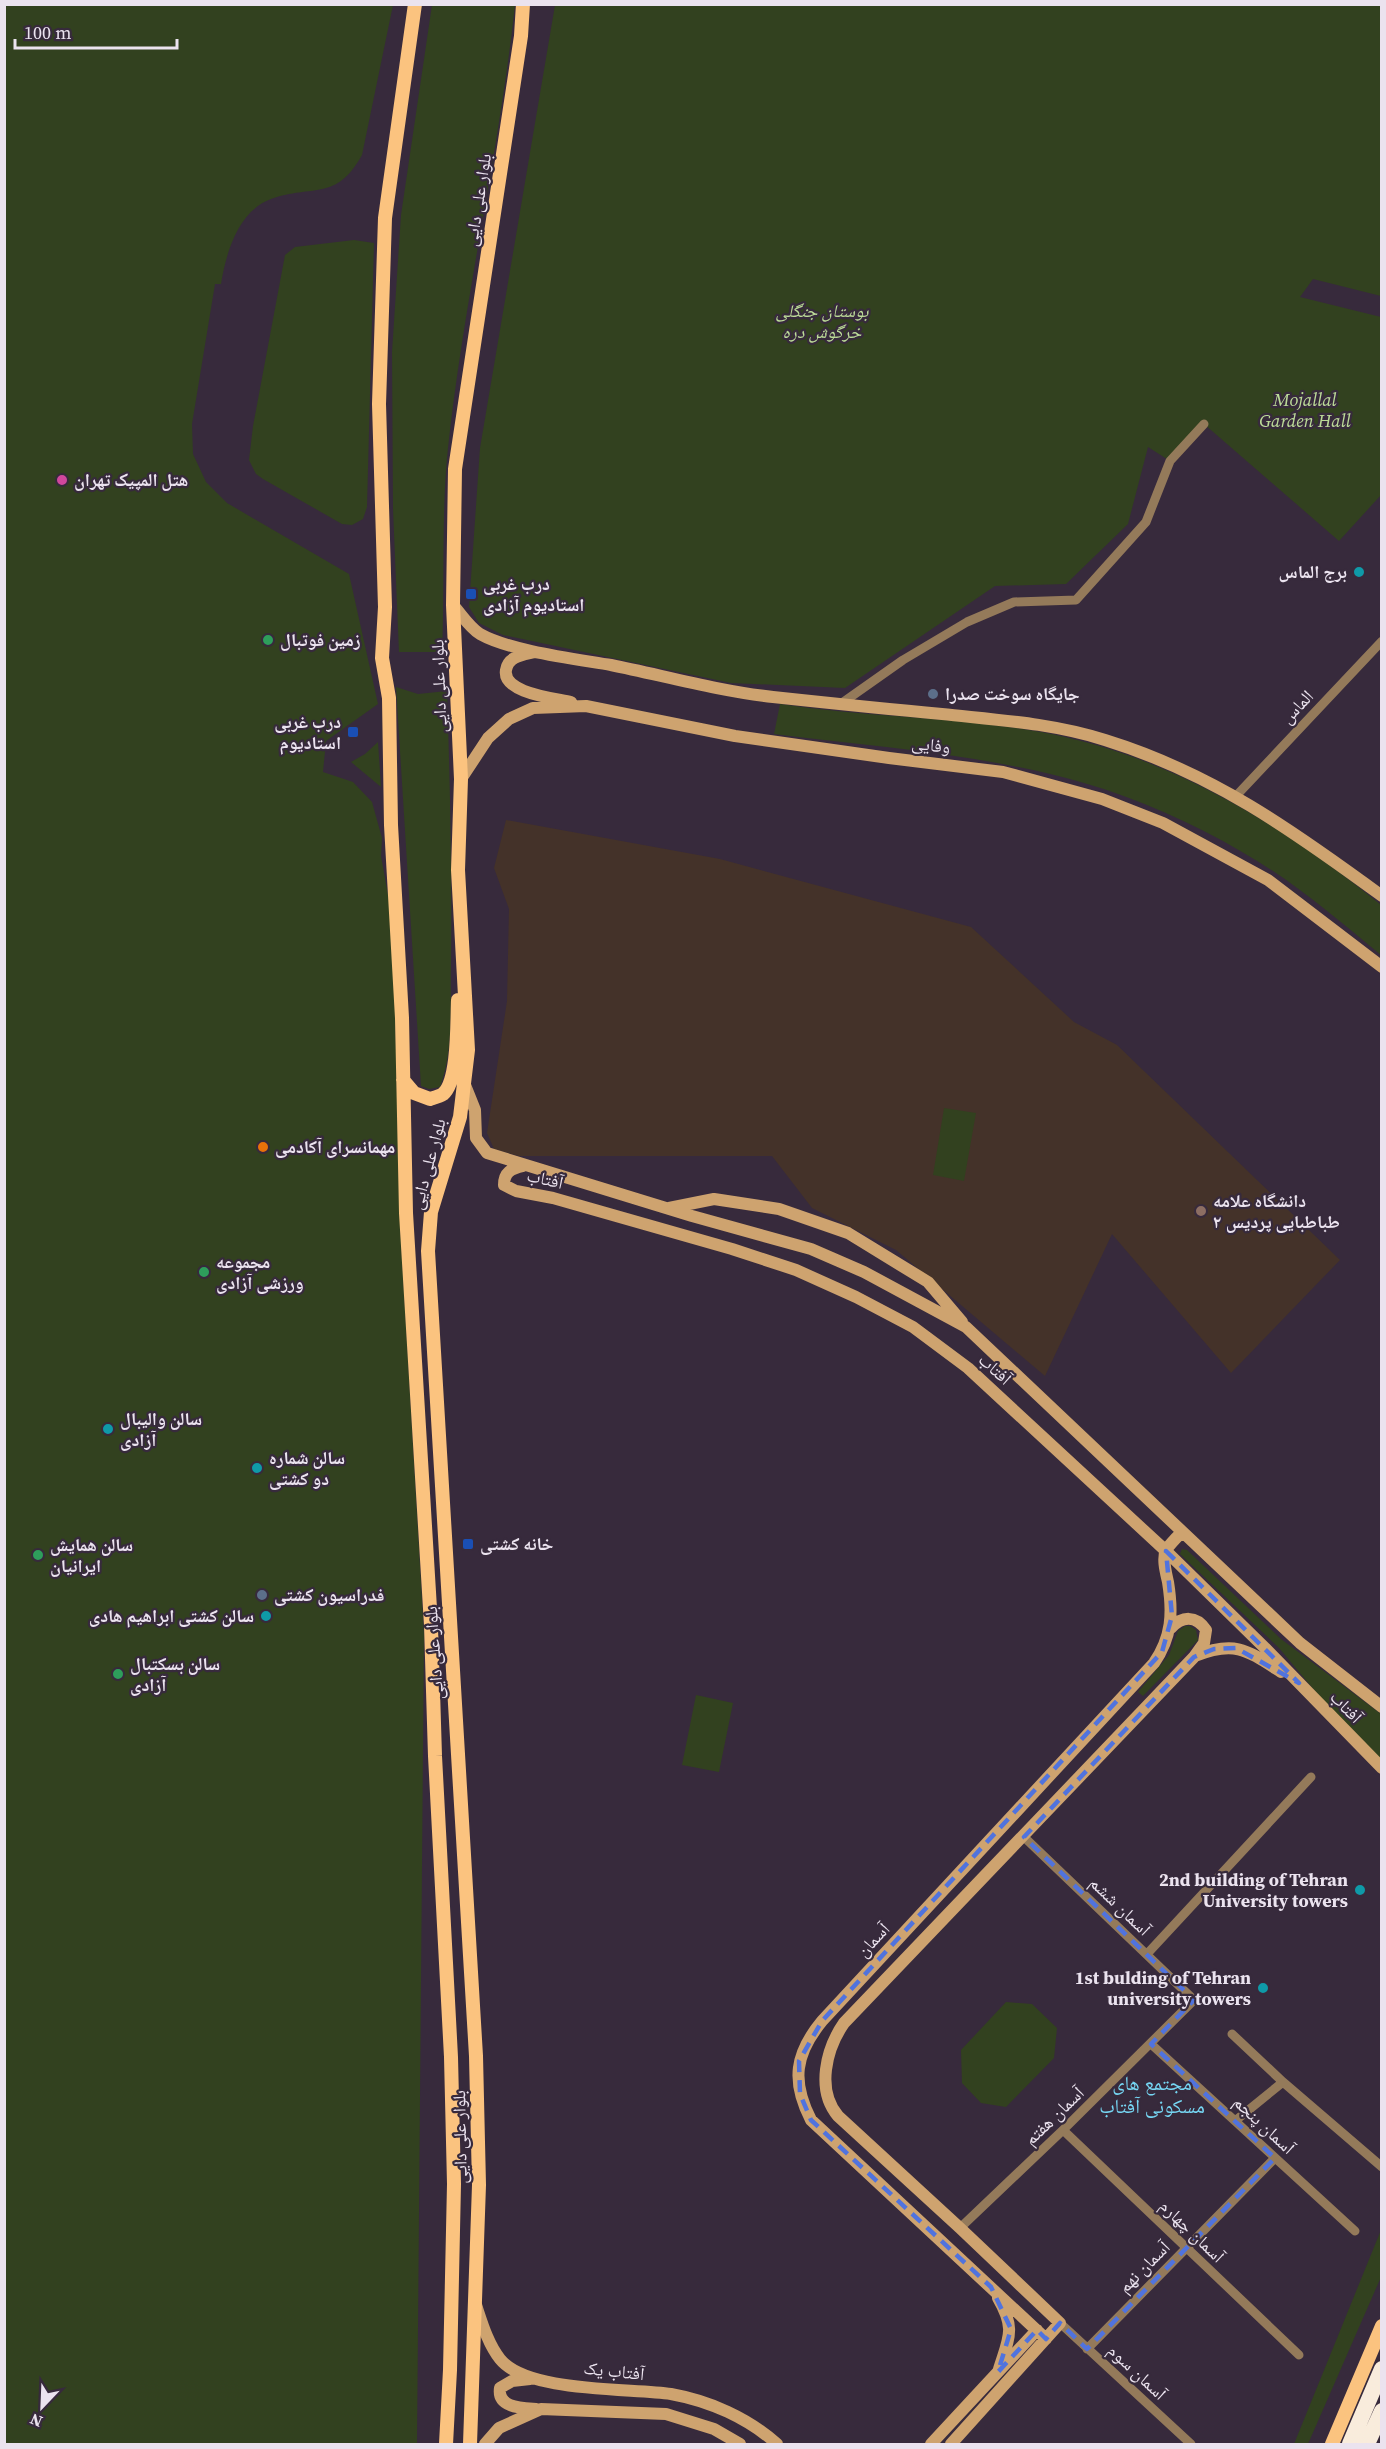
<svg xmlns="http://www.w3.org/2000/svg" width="1386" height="2449" font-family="'Source Serif 4','Noto Naskh Arabic',serif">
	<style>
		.education { fill: #443229 }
		.green { fill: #32411f }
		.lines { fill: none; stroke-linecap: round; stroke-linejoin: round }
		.street { stroke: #947a5a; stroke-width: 9 }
		.secondary { stroke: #cea36f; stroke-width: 12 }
		.primary { stroke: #fbc37f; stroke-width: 14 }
		.highway { stroke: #f9ecdc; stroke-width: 16 }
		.marked { fill: none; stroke: #5073de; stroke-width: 4.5; stroke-dasharray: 12 8; stroke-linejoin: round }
		.hotel-dot { fill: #d1479c; stroke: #372a3c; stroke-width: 2 }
		.culture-dot { fill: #0f9aa8; stroke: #372a3c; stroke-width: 2 }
		.transit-dot { fill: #1a4fb4; stroke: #372a3c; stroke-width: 2 }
		.leisure-dot { fill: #2e9e5b; stroke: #372a3c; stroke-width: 2 }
		.service-dot { fill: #5c6f8a; stroke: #372a3c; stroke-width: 2 }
		.food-dot { fill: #e8710a; stroke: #372a3c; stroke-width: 2 }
		.education-dot { fill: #8d6e63; stroke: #372a3c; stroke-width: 2 }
		.labels { text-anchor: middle; stroke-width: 4.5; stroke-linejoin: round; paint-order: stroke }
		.street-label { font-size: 18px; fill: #ebe3ef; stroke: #372a3c }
		.park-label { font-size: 18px; font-style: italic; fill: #bcdb98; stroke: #372a3c }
		.poi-label { font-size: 18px; font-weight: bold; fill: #ebe3ef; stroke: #372a3c; text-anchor: start }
		.neighbourhood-label { font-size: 20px; fill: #76d7f4; stroke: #372a3c }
	</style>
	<rect width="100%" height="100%" fill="#372a3c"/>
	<path class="education" d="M506,820L720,859L971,927L1074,1022L1117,1045L1340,1260L1231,1373L1112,1234L1045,1376L896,1250L812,1208L772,1156H519L494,1149L487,1133L507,1001L509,909L494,868Z"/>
	<path class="green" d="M5,5H393L362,155C336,202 313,184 271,199C238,211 226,253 221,284H215L192,424L193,454L206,482L227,503L349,574L378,704L326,741L323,772L353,782L372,802L382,838L381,856L393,923L400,1223L424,1635L417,2444H5Z
		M432,5H515C499,153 464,299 448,448C441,514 445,585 442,652H399L393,509L392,352L401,215Z
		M555,5H1381V296L1313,279L1300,297L1381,317V495L1339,541L1204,424L1170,461L1148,447L1128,524L1066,584L995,586L845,688L731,683L503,635L479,623L469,607L480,448Z
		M354,240L374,243L367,507L363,519L352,525L342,524L263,479L256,474L249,460L253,426L285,255L295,247Z
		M396,687L418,694L447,691C450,782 452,873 451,965C450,1004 454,1050 440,1087L429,1089L421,1086Z
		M780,704C866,717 955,717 1041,732C1169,755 1282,825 1381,905V955C1337,919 1292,880 1242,852C1193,823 1139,799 1084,783C984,754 877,747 774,734Z
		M378,742L381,787L351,762L365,754Z
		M944,1108L976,1113L964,1181L933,1175Z
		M1182,1549L1187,1550L1281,1639L1381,1714V1763L1351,1734L1279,1648L1180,1554Z
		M1185,1626H1190L1196,1630L1198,1640L1143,1696L1138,1692L1169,1655L1178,1631Z
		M696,1695L733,1703L719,1772L682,1765Z
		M1006,2002L1032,2004L1057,2028L1054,2058L1006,2107L981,2103L962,2083L961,2050Z
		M1381,2230V2277L1308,2444H1294Z"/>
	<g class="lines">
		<path class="street" d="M842,703L903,660L967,622L1014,602L1076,600L1146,522L1170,461L1204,424
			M1236,796L1382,641
			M1147,1954L1311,1777
			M1232,2034L1283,2082L1382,2167
			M1151,2044L1355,2231
			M1235,2121L1283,2082
			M1063,2130L1299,2355
			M960,2228L1063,2130L1194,2000L1024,1837
			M1060,2323L1191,2444
			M1087,2349L1275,2158"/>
		<path class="secondary" d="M453,605C462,615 469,627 480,634C510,651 576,659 611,665C665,676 719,691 773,697C829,703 886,709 942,714C997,720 1052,723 1105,740C1212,773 1292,830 1382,896
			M535,652C523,655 508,656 506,670C502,693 554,698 571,702
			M461,779L488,738L509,719L533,708L586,706L735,736L889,758L1003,772L1102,799L1163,823L1268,880L1382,967
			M465,1085L475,1110L476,1138L487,1153L692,1216L811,1249L864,1272L966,1327L1300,1643L1382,1707
			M523,1166C511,1169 504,1172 504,1185L516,1191L553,1198L732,1249L796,1270L856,1297L913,1327L968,1368L1166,1551L1265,1648L1382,1768
			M669,1208L714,1199L779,1209L848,1233L928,1282L962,1322
			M1195,1656C1235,1640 1247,1650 1281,1672
			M998,2298C1016,2329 1009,2337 999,2369
			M476,2305C482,2323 488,2344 500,2359C527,2393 630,2388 671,2394C710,2401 748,2418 777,2444
			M1046,2339L811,2120C791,2081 795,2054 822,2021L1154,1663C1172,1637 1173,1613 1168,1582C1166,1573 1162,1559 1166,1550C1170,1544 1177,1537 1182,1532
			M530,2379L512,2381L500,2388C497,2408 522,2408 536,2409
			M485,2444L499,2428L541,2409L666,2414L714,2429L740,2444
			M931,2444L1037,2330
			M951,2444L1060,2323L960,2228L838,2116C816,2090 826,2049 844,2023L1194,1657L1204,1643L1206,1630C1196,1615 1182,1616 1171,1628"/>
		<path class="primary" d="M415,4L385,218L379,404L385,607L382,658L389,698L391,825L402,1018L406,1213L431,1625L435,1756L451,2057L454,2184L450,2370L446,2444
			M403,1080L414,1093L430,1099C433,1098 440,1096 443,1094C459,1081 457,1020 458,1000
			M470,2444L479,2185L476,2056L428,1251L431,1212L460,1117L468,1050L458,870L461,779L453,605L455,469L521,36L523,4
			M1332,2444L1382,2326"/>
		<path class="highway" d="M1350,2444L1382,2369
			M1367,2444L1382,2411"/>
	</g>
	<path class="marked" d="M1166,1551L1299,1683L1236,1648L1214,1649L1194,1657L1024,1837L1194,2000L1151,2044L1275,2158L1087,2349L1060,2323L1046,2339L1037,2330L998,2372L1011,2329L991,2287L811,2120L800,2094L799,2061L822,2021L1162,1652L1172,1616Z"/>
	<circle class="hotel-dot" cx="62" cy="480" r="6"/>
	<g class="culture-dot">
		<circle cx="1359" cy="572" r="6"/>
		<circle cx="108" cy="1429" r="6"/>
		<circle cx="257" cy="1468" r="6"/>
		<circle cx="266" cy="1616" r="6"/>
		<circle cx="1360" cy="1890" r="6"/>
		<circle cx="1263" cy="1988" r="6"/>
	</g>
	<g class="transit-dot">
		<rect x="465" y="588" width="12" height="12" rx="3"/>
		<rect x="347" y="726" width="12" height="12" rx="3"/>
		<rect x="462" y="1538" width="12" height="12" rx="3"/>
	</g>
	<g class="leisure-dot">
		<circle cx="268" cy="640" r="6"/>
		<circle cx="204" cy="1272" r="6"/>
		<circle cx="38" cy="1555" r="6"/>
		<circle cx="118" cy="1674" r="6"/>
	</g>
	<g class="service-dot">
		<circle cx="933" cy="694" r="6"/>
		<circle cx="262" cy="1595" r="6"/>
	</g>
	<circle class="food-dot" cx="263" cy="1147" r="6"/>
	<circle class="education-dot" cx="1201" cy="1211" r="6"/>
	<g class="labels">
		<g class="street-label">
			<text transform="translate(478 200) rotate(-81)" y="6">بلوار علی دایی</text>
			<text transform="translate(439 686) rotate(-92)" y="6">بلوار علی دایی</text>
			<text transform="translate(1297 707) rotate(-47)" y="6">الماس</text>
			<text transform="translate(931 745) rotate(7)" y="6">وفایی</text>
			<text transform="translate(428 1164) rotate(-75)" y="6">بلوار علی دایی</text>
			<text transform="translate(545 1179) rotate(13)" y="6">آفتاب</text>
			<text transform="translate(995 1369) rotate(42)" y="6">آفتاب</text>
			<text transform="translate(434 1653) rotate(-94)" y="6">بلوار علی دایی</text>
			<text transform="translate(1346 1707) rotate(46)" y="6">آفتاب</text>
			<text transform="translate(1120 1906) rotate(44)" y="6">آسمان ششم</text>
			<text transform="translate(873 1940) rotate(-47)" y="6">آسمان</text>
			<text transform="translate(1054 2116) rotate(-44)" y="6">آسمان هفتم</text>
			<text transform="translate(1264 2125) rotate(43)" y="6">آسمان پنجم</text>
			<text transform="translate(460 2137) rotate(-91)" y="6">بلوار علی دایی</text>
			<text transform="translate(1192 2231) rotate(44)" y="6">آسمان چهارم</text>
			<text transform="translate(1144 2267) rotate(-45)" y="6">آسمان نهم</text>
			<text transform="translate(614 2371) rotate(6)" y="6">آفتاب یک</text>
			<text transform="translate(1137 2372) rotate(43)" y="6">آسمان سوم</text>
		</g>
		<g class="park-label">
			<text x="822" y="317">بوستان جنگلی<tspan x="822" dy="21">خرگوش دره</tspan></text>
			<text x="1305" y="406">Mojallal<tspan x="1305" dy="21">Garden Hall</tspan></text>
		</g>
		<g class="poi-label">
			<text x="74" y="486">هتل المپیک تهران</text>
			<text x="1347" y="578" text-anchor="end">برج الماس</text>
			<text x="483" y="590">درب غربی<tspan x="483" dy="21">استادیوم آزادی</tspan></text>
			<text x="280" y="646">زمین فوتبال</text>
			<text x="945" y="700">جایگاه سوخت صدرا</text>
			<text x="341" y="728" text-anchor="end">درب غربی<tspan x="341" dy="21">استادیوم</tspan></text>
			<text x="275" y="1153">مهمانسرای آکادمی</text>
			<text x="1213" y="1207">دانشگاه علامه<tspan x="1213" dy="21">طباطبایی پردیس ۲</tspan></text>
			<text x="216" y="1268">مجموعه<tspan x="216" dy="21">ورزشی آزادی</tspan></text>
			<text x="120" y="1425">سالن والیبال<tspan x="120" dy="21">آزادی</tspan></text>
			<text x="269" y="1464">سالن شماره<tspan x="269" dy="21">دو کشتی</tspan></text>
			<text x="480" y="1550">خانه کشتی</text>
			<text x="50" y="1551">سالن همایش<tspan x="50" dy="21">ایرانیان</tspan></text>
			<text x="274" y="1601">فدراسیون کشتی</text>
			<text x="254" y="1622" text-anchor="end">سالن کشتی ابراهیم هادی</text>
			<text x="130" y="1670">سالن بسکتبال<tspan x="130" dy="21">آزادی</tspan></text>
			<text x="1348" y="1886" text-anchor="end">2nd building of Tehran<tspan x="1348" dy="21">University towers</tspan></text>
			<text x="1251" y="1984" text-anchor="end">1st bulding of Tehran<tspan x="1251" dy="21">university towers</tspan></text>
		</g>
		<g class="neighbourhood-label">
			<text x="1152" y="2090">مجتمع های<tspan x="1152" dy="23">مسکونی آفتاب</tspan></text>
		</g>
	</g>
	<rect width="1386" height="2449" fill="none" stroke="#ebe3ef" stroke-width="12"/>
	<g transform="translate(42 2407) rotate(203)" stroke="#372a3c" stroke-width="4.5" paint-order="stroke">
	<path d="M0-4.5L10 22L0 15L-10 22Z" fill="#ebe3ef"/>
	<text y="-9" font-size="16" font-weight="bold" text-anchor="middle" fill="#ebe3ef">N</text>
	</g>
	<path d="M15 39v9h162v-9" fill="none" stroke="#ebe3ef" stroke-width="3"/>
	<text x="24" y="39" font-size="18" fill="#ebe3ef" stroke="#372a3c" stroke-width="4.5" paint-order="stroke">100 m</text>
</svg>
